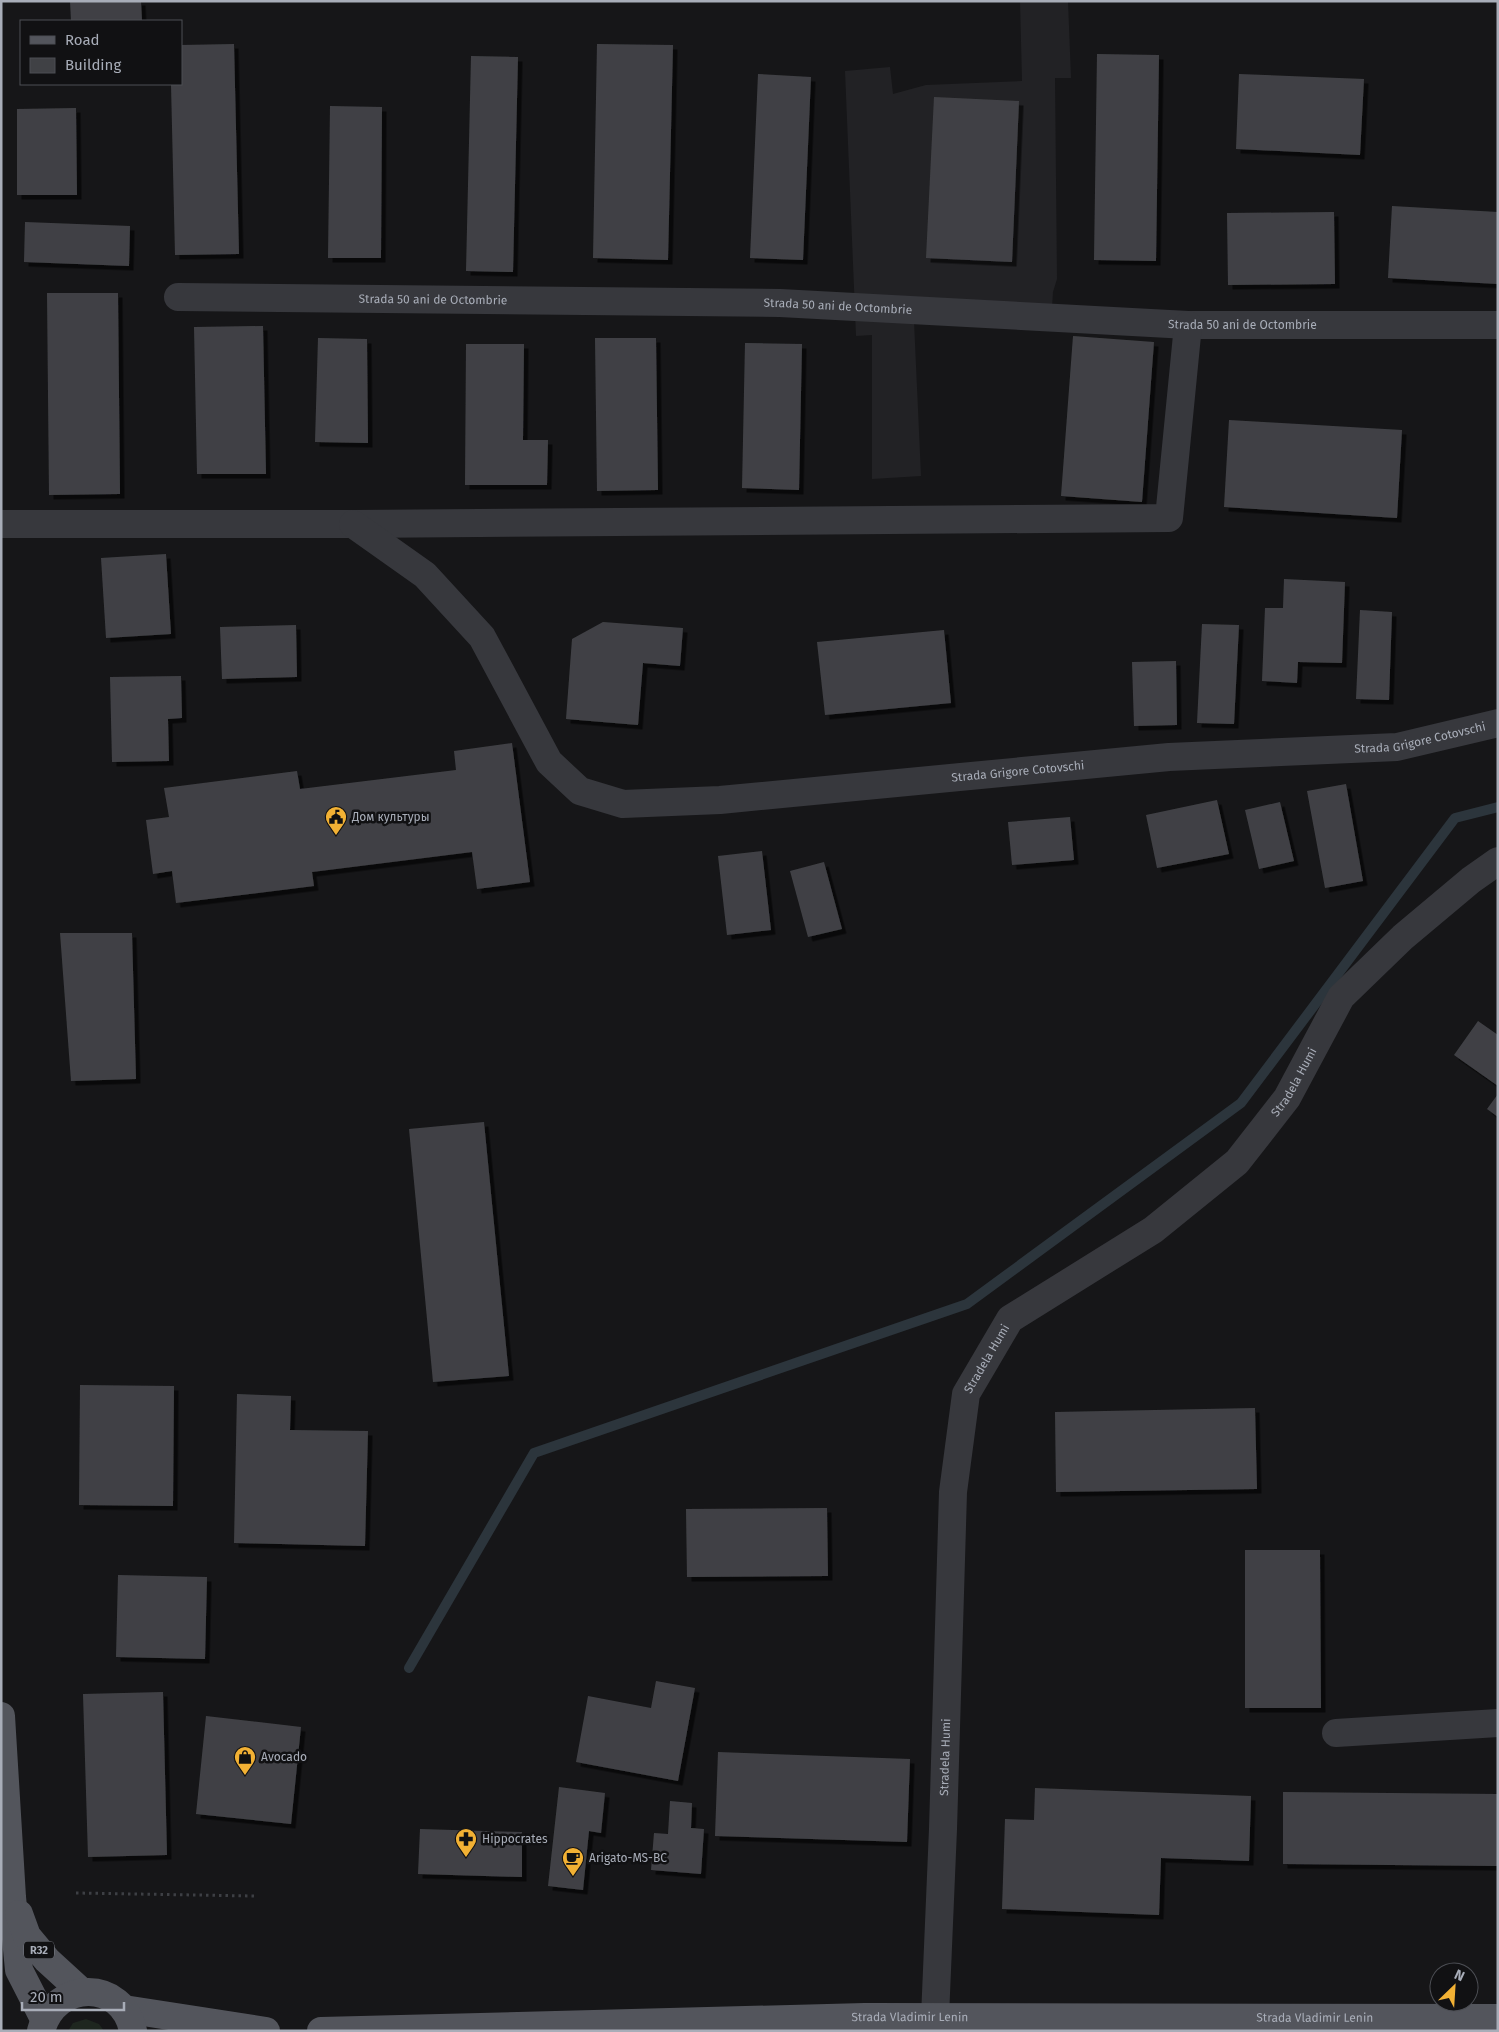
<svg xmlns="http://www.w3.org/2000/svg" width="1499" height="2032" font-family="'Fira Sans',sans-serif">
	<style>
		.built { fill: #222225 }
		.green { fill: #1e261f }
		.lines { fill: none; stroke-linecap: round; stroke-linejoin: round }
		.stream { stroke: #2c353c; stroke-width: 10 }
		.building { fill: #404145; filter: url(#shadow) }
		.path { stroke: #3d3f44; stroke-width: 3; stroke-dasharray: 2.5 4; stroke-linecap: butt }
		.minor { stroke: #37383d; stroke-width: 28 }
		.major { stroke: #53555c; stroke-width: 28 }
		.labels { text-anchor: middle; stroke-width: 5; stroke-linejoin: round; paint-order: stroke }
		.shield { fill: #111113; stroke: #7b7e86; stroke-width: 1 }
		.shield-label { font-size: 11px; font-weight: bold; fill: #a8adb8 }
		.street-label { font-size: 12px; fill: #a8adb8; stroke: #111113 }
		.poi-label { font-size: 12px; fill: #a8adb8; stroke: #111113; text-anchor: start }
	</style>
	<defs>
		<filter id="shadow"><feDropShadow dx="4.5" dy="4.5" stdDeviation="0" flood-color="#0009"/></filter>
	</defs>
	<rect width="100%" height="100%" fill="#161618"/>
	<path class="built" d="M1020,1H1068L1071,78H1055L1057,279L1053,292L1051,322L914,321L921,476L872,479V335L856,336L845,71L890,67L893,94L926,85L1022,81Z"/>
	<path class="green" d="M86,2019L99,2024L104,2031H68L73,2023Z"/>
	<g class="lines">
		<path class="stream" d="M409,1668L534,1453L967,1304L1241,1103L1455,818L1498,807"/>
	</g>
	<path class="building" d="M70,1H141L142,21H71Z
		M234,44L239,254L175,255L171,84H181V45Z
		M597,44L673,45L668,260L593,258Z
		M1097,54L1159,55L1156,261L1094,260Z
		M471,56L518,57L513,272L466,271Z
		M758,74L811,77L803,260L750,258Z
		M1239,74L1364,79L1360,155L1236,149Z
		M934,97L1019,101L1012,262L926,258Z
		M330,106L382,107L381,258H328Z
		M76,108L77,195H17V109Z
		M1392,206L1498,212V284L1388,278Z
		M1334,212L1335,284L1228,285L1227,213Z
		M25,222L130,226L129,266L24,262Z
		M47,293H118L120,494L49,495Z
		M263,326L266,474H197L194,327Z
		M1073,336L1154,342L1142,502L1061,496Z
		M318,338L367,339L368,443L315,442Z
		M595,338H656L658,490L597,491Z
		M745,343L802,344L799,490L742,488Z
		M466,344H524L523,440H548L547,485H465Z
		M1229,420L1402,430L1397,518L1224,507Z
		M166,554L171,634L106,638L101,558Z
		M1284,579L1345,582L1342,663L1298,662L1297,683L1262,681L1265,608H1283Z
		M1360,610L1392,612L1389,700L1356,699Z
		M603,622L683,628L680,666L643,663L638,725L566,719L572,639Z
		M1202,624L1239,625L1234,724L1197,723Z
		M296,625L297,677L222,679L220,627Z
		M944,630L951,703L825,715L817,642Z
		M1176,661L1177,725L1134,726L1132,662Z
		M181,676L182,718L168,719L169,761L112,762L110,677Z
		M512,743L530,882L477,889L472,852L312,872L314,886L176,903L172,871L153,874L146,820L169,817L164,788L297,771L300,789L456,770L454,751Z
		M1346,784L1363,881L1325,888L1307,791Z
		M1217,800L1229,854L1157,868L1146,815Z
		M1280,802L1294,861L1259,869L1245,810Z
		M1070,817L1074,860L1012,865L1008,822Z
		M762,851L771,930L727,935L718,856Z
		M824,862L842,929L808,937L790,871Z
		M60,933H132L136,1079L71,1081Z
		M1478,1021L1498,1035V1086L1454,1055Z
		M1498,1094V1117L1487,1109Z
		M484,1122L509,1376L433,1382L409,1129Z
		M80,1385L174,1386L173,1506L79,1505Z
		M237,1394L291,1396L290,1430L368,1431L365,1546L234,1543Z
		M1255,1408L1257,1489L1056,1492L1055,1412Z
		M827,1508L828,1576L687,1577L686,1509Z
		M1245,1550H1320L1321,1708H1245Z
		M118,1575L207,1577L205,1659L116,1657Z
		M656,1681L695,1688L678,1781L576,1762L588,1696L651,1708Z
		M163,1692L167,1855L88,1857L83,1694Z
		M206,1716L301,1727L291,1824L196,1814Z
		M718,1752L910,1759L907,1842L715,1836Z
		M559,1787L605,1793L601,1833L589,1831L583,1890L548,1886Z
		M1035,1788L1251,1796L1249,1861L1161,1858L1159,1915L1002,1909L1005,1819L1034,1820Z
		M1283,1792L1498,1794V1866L1283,1864Z
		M670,1801L692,1803L691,1828L704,1829L701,1874L651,1870L654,1833L668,1834Z
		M420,1829L522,1832V1877L418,1874Z"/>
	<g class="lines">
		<path class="path" d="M76,1893L254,1896"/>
		<g class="minor">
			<path id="s1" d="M178,297L780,303L1188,325H1498"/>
			<path d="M1,524H353L1169,518L1188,325"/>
			<path id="s2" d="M353,524L425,575L482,637L549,762L580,791L623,804L720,800L1169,757L1397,747L1498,723"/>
			<path d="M1336,1733L1498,1723"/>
			<path id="s3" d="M935,2017L943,1829L953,1492L966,1394L1010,1319L1153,1230L1237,1162L1287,1098L1341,997L1403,937L1471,880L1498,861"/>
		</g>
		<g class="major">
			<path d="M1,1716L12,1897L19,1970L44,2019"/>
			<path d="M19,1914L27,1936L47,1960L82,1992"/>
			<path d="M124,2009L266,2031"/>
			<path d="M41,2031C55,1979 123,1979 133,2031"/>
			<path id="s4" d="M321,2031L865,2017L1498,2018"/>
		</g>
	</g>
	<defs>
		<g id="civic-pin" transform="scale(1.125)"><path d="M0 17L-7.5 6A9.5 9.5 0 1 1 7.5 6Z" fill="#f2b134" stroke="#111113"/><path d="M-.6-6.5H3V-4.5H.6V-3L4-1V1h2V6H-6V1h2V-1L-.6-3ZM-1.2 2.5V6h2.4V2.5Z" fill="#111"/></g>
		<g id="shop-pin" transform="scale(1.125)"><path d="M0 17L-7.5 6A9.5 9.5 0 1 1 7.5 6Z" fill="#f2b134" stroke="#111113"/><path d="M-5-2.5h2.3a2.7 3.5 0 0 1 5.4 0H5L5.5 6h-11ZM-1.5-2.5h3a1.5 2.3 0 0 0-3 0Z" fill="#111"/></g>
		<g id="pharmacy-pin" transform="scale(1.125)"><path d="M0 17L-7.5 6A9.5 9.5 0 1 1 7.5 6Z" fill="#f2b134" stroke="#111113"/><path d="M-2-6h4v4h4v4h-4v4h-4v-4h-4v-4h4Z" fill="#111"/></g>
		<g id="cafe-pin" transform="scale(1.125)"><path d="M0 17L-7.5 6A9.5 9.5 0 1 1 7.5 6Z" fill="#f2b134" stroke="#111113"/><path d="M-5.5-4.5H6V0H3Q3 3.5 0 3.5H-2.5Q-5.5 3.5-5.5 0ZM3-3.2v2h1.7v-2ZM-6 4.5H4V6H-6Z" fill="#111"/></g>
	</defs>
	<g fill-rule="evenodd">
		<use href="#civic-pin" x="336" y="817"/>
		<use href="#shop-pin" x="245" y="1757"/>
		<use href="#pharmacy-pin" x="466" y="1839"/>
		<use href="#cafe-pin" x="573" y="1858"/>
	</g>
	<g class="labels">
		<rect class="shield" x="24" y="1941.5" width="30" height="17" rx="4"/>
		<g class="shield-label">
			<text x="39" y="1954">R32</text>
		</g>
		<g class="street-label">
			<text dy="4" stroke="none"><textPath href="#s1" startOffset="255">Strada 50 ani de Octombrie</textPath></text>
			<text dy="4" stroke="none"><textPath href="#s1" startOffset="660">Strada 50 ani de Octombrie</textPath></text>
			<text dy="4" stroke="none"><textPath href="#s1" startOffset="1065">Strada 50 ani de Octombrie</textPath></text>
			<text dy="4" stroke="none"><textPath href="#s2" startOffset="1202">Strada Grigore Cotovschi</textPath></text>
			<text dy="4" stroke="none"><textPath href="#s2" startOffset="798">Strada Grigore Cotovschi</textPath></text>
			<text dy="4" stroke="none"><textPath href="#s3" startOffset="1086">Stradela Humi</textPath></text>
			<text dy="4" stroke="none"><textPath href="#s3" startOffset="665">Stradela Humi</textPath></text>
			<text dy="4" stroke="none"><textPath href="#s3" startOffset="260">Stradela Humi</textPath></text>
			<text dy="4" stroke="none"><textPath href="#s4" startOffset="589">Strada Vladimir Lenin</textPath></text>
			<text dy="4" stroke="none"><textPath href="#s4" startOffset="994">Strada Vladimir Lenin</textPath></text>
		</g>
		<g class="poi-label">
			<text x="352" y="821">Дом культуры</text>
			<text x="261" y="1761">Avocado</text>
			<text x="482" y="1843">Hippocrates</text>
			<text x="589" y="1862">Arigato-MS-BC</text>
		</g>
	</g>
	<rect width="1499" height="2032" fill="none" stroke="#a8adb8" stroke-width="5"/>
	<rect x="20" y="20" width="162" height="65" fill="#111113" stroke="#4d4f55"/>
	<rect x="30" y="36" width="25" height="8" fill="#53555c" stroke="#4d4f55"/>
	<text x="65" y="45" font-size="15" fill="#a8adb8">Road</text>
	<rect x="30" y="58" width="25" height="15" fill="#404145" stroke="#4d4f55"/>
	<text x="65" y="70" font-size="15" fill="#a8adb8">Building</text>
	<g transform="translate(1454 1987) rotate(25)"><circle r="24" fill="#111113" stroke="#4d4f55"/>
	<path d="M0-4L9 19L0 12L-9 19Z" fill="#f2b134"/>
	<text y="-8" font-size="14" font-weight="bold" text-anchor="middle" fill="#a8adb8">N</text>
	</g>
	<path d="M22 2002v8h102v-8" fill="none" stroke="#a8adb8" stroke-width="2.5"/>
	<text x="30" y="2002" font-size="15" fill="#a8adb8" stroke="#111113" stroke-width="4" paint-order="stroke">20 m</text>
</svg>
